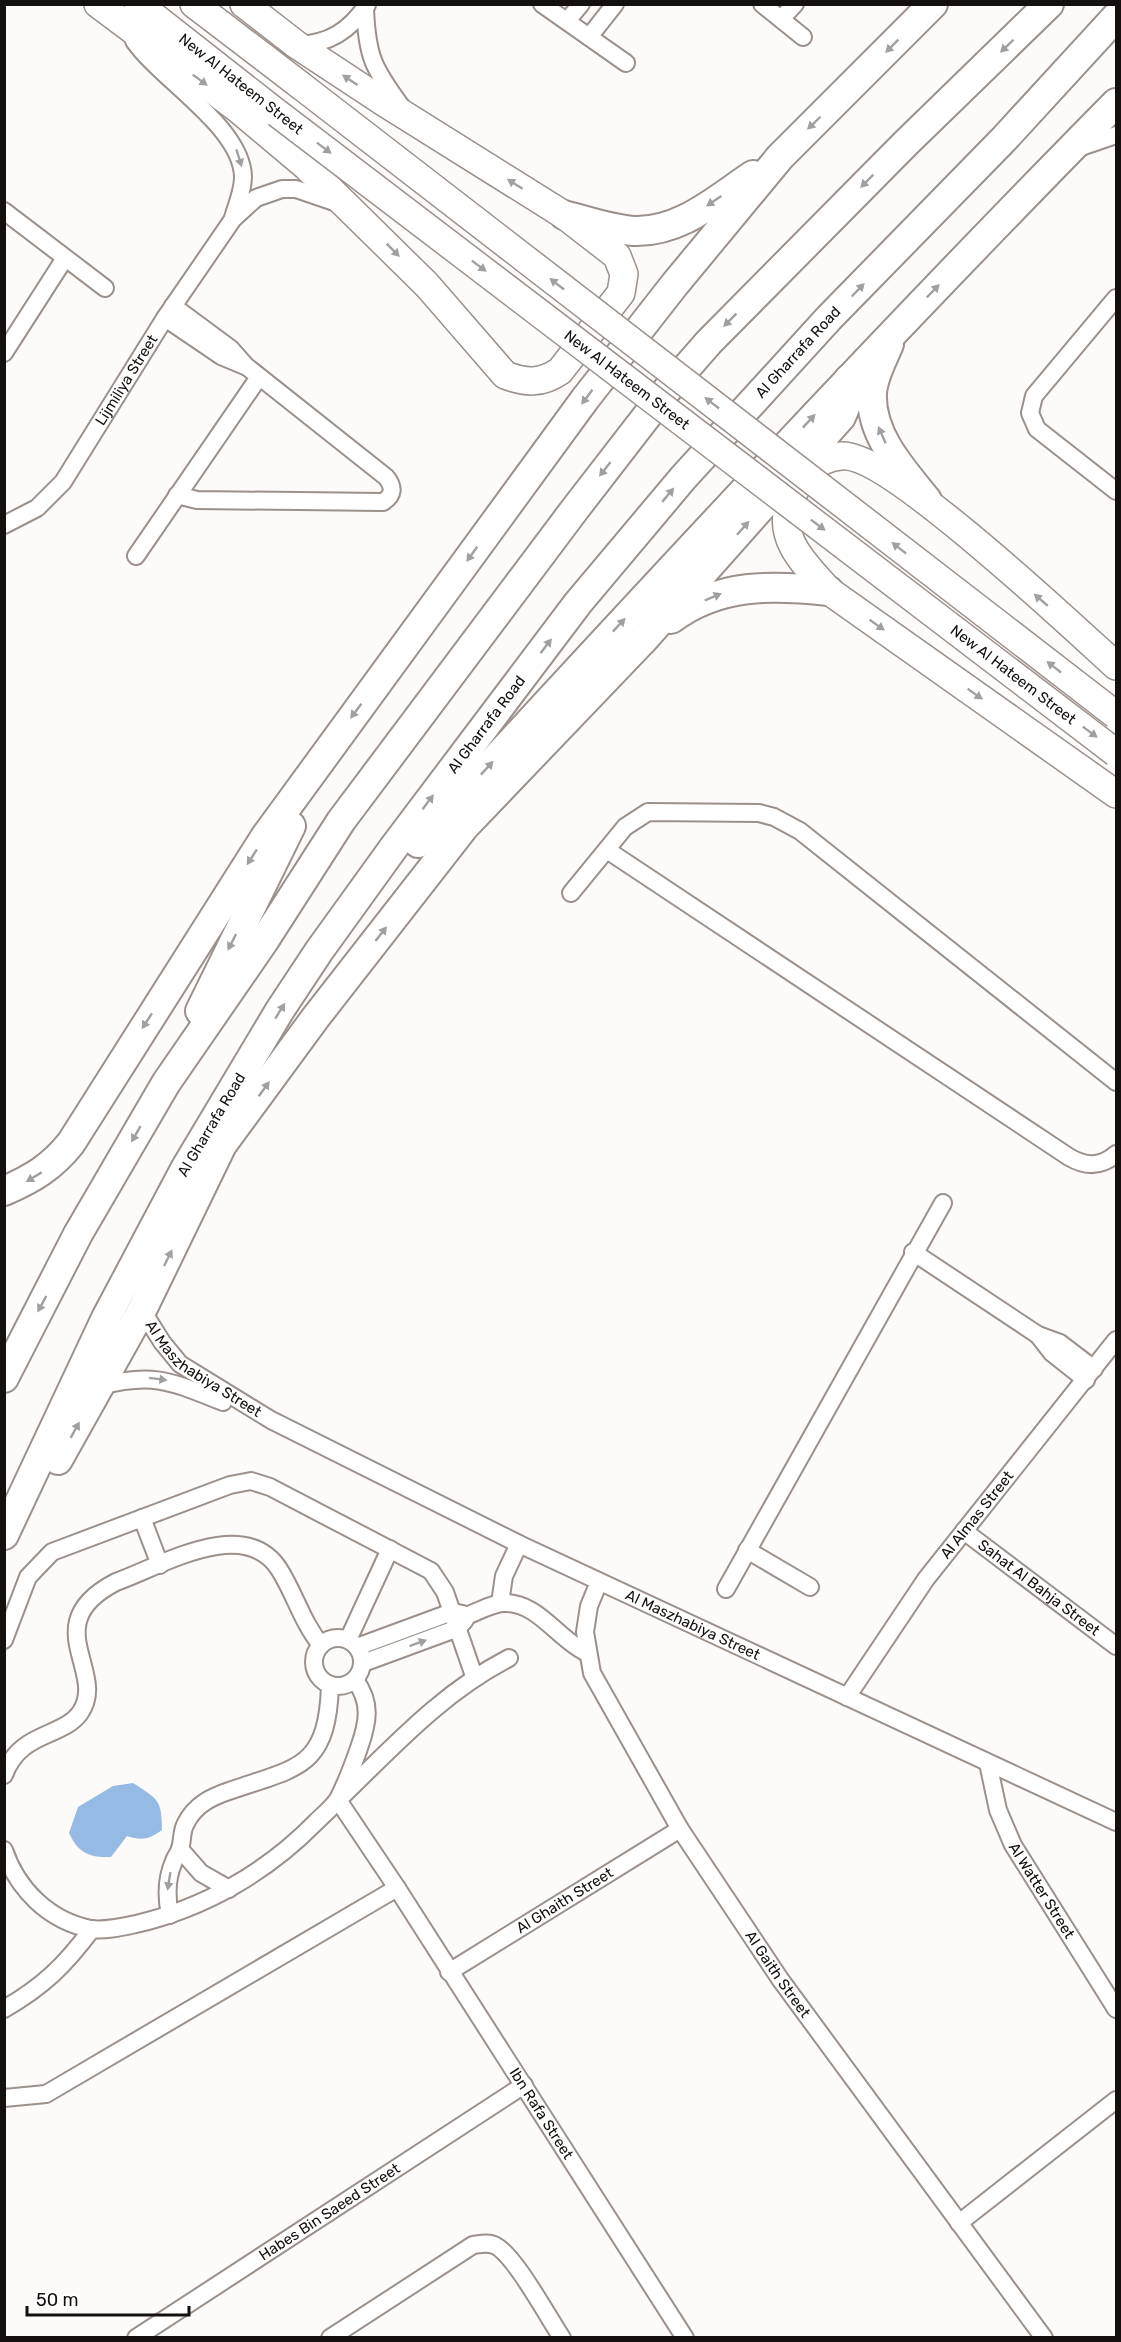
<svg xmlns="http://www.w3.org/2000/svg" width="1121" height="2342" font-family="Rubik,sans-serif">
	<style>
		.water { fill: #95bbe4 }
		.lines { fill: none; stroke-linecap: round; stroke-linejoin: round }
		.minor-casing { stroke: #9c908a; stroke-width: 20 }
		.primary-casing { stroke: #9c908a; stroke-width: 30 }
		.trunk-casing { stroke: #9c908a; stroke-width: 32 }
		.minor { stroke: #fff; stroke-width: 16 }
		.primary { stroke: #fff; stroke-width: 27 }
		.trunk { stroke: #fff; stroke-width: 28 }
		.primary-bridge-casing { stroke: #9c908a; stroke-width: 30; stroke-linecap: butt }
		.primary-bridge { stroke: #fff; stroke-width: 27 }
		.oneway { fill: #a19f9f }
		.labels { text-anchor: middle; stroke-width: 4.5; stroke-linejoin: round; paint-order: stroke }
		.street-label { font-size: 15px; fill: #14100e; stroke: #fff }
	</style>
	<rect width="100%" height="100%" fill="#fdfbfa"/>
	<path class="water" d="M133,1783C158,1799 162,1800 162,1830C150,1839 142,1841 127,1836L111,1857C90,1858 78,1853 69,1833L78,1807L113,1786Z"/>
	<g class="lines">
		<g class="minor-casing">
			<g id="minor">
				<path d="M542,4L626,63"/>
				<path d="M762,4L803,37"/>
				<path d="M365,9C367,56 373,68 401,106"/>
				<path d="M781,19L795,4"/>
				<path d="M567,21L581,4"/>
				<path d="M589,37L615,4"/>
				<path d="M134,41C162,81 242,127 243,177C243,191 237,204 233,218"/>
				<path d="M297,45C329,44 349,31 367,5"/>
				<path d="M1081,147L1116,135"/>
				<path d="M4,211L105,288"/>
				<path d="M1116,298L1034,396L1030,413L1037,429L1116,491"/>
				<path d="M173,306L231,349L246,366L386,477C394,487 394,495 383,502L197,500L177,495"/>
				<path d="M165,318L221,356L245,366"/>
				<path d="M4,353L65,258"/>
				<path id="s1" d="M4,525L37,508L63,482L165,318L233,219L256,198L282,189H296L337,203"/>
				<path d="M136,556L259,377"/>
				<path d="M607,850L1069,1157C1086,1167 1101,1167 1116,1154"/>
				<path d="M571,893L625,827L648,812L759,813L774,817L800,831L1116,1082"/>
				<path d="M913,1252L1038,1335L1060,1343L1094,1369"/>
				<path id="s2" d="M142,1310L162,1342L180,1364L271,1420L519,1544L1116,1822"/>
				<path d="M1038,1335L1052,1353L1086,1380"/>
				<path d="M100,1386C155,1372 172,1382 223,1402"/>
				<path d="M142,1518L160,1565"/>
				<path id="s3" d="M964,1531L1116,1646"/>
				<path d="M747,1550L810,1587"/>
				<path id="s4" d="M599,1582L589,1606L585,1632L592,1673L680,1829L780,1979L1044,2338"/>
				<path d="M726,1589L943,1203"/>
				<path d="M500,1603L504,1576L519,1544"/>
				<path d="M466,1616C477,1612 491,1604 502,1603C538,1601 557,1639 587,1653"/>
				<circle cx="338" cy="1662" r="24"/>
				<path d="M4,1640L28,1577L52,1552L230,1485L251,1481L270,1487L431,1571L445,1592L474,1676"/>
				<path d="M348,1640L390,1549"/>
				<path d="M357,1647L452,1612L463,1614"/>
				<path id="s5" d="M509,1658C441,1693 392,1748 338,1800L397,1888L685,2338"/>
				<path d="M363,1663L458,1628L465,1620"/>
				<path id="s6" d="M847,1697L926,1579L1116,1340"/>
				<path id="s7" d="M988,1763L998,1810L1013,1845L1116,2009"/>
				<path d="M4,1775C20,1731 62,1738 80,1713C109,1672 35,1624 116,1582C161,1566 244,1515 279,1569C295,1594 302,1622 321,1645"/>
				<path d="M180,1849L201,1873L229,1889"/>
				<path d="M4,1850C17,1889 49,1921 91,1929C105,1931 122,1927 136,1924C205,1908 267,1872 316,1822C323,1815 333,1807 338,1799C346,1784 353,1765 359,1748C368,1722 372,1703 355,1680"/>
				<path d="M170,1915C166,1896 166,1879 174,1861C175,1857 179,1853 180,1849C183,1840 181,1831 186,1823C195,1805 211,1797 229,1791C298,1767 327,1769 330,1686"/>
				<path id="s8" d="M449,1972L680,1829"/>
				<path d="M4,2009C44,1986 65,1965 92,1929"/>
				<path d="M4,2098L46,2094L397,1888"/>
				<path d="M959,2223L1116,2100"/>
				<path id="s9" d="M136,2338L524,2085"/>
				<path d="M330,2338L473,2245C481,2244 489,2242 496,2246C515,2256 548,2317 562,2338"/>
			</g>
		</g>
		<g class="primary-casing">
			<path id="primary" d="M98,4L238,109L307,167L427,285L505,375C526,383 541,384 560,371L621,293L624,274L617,256L564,215L382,101L297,45L244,4
				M138,4L277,113
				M194,4L300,85
				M1116,666C1074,628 887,451 841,456C815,458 798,479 790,502C776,539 806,565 829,591L1116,794"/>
		</g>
		<g class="trunk-casing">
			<g id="trunk">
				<path d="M564,215C587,221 610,229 633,231C680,233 717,199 753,175"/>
				<path d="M889,344C883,359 873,376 872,393C870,435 902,469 927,500"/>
				<path d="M671,619C719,583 772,585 829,591"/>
				<path d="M418,843C648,593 878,344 1116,103"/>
				<path d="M200,1011L291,826"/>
				<path d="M4,1191C32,1179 52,1167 71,1143L265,837L585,399L675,284L780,157L933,4"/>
				<path d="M4,1378L78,1234L166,1083L264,941L341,821L575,509L667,390L709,342L906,143L1049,4"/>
				<path d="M58,1460L142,1310L222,1145L316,1017L465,826L645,638L841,417L849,398V379"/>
				<path id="s10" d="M4,1535L106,1318L185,1169L280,1010L319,951L394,847L578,603L683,478L829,318L1004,139L1116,17"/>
			</g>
		</g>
		<use href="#minor" class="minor"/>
		<use href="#primary" class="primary"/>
		<use href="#trunk" class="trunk"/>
		<g class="primary-bridge-casing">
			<g id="primary-bridge">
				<path d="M300,85L1116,715"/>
				<path id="s11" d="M277,113L1116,753"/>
			</g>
		</g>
		<use href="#primary-bridge" class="primary-bridge"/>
	</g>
	<defs><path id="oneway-solid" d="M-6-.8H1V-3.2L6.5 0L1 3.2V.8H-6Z" transform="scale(1.5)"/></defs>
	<g class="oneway">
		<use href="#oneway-solid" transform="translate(892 46) rotate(135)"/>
		<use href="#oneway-solid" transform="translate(1007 46) rotate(136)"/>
		<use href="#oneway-solid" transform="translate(200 80) rotate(37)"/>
		<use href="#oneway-solid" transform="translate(350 80) rotate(-146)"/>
		<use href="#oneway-solid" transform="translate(814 123) rotate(136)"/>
		<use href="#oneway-solid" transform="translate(324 148) rotate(37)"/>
		<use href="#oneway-solid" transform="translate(239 158) rotate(73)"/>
		<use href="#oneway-solid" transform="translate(867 181) rotate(135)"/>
		<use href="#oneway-solid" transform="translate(515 184) rotate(-148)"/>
		<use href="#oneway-solid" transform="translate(714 201) rotate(146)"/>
		<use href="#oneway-solid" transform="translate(393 250) rotate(45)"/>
		<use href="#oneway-solid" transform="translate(479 266) rotate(37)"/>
		<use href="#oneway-solid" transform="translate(557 284) rotate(-142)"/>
		<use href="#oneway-solid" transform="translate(858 290) rotate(-46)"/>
		<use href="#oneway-solid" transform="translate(933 291) rotate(-46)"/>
		<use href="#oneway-solid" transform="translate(730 320) rotate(135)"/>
		<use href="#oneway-solid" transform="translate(587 397) rotate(127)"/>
		<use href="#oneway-solid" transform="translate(712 403) rotate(-142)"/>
		<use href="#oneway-solid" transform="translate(809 421) rotate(-47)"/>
		<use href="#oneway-solid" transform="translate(882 435) rotate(-114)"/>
		<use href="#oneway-solid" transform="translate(605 469) rotate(128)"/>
		<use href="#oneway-solid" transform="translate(668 495) rotate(-50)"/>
		<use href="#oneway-solid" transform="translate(818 525) rotate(37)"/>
		<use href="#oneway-solid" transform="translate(743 528) rotate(-48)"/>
		<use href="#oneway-solid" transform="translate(899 548) rotate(-142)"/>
		<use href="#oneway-solid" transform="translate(472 554) rotate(126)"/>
		<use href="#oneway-solid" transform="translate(713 597) rotate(-23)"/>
		<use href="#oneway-solid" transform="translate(1041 600) rotate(-139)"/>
		<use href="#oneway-solid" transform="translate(619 625) rotate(-47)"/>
		<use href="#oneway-solid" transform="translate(877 625) rotate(35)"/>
		<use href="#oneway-solid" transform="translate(546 646) rotate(-53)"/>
		<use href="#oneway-solid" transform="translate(1054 667) rotate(-142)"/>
		<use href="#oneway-solid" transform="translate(975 694) rotate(35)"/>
		<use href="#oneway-solid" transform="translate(356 711) rotate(127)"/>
		<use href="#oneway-solid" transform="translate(1090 732) rotate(37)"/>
		<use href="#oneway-solid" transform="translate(487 768) rotate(-47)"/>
		<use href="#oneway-solid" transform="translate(428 802) rotate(-53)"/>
		<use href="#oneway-solid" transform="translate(252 857) rotate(123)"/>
		<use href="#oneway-solid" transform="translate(381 934) rotate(-52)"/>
		<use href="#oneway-solid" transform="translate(232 942) rotate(117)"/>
		<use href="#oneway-solid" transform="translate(280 1011) rotate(-58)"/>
		<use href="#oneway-solid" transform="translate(147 1021) rotate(123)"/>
		<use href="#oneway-solid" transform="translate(264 1089) rotate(-54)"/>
		<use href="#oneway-solid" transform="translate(136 1134) rotate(120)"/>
		<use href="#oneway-solid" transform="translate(34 1177) rotate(149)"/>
		<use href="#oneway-solid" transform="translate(168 1258) rotate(-64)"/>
		<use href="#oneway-solid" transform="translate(42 1304) rotate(118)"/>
		<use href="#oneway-solid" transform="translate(158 1379) rotate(7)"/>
		<use href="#oneway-solid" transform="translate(75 1430) rotate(-61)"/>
		<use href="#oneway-solid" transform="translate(418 1643) rotate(-20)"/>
		<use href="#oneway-solid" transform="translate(169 1881) rotate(99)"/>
	</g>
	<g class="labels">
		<g class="street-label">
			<text transform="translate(241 84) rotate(38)" y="5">New Al Hateem Street</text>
			<text dy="5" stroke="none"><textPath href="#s10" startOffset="1432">Al Gharrafa Road</textPath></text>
			<text dy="5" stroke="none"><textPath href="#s11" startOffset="440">New Al Hateem Street</textPath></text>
			<text dy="5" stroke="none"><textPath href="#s1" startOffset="194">Lijmiliya Street</textPath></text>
			<text dy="5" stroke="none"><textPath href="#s11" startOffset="926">New Al Hateem Street</textPath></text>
			<text dy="5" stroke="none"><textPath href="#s10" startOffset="946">Al Gharrafa Road</textPath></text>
			<text dy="5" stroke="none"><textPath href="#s10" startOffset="460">Al Gharrafa Road</textPath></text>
			<text dy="5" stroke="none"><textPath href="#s2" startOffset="87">Al Maszhabiya Street</textPath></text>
			<text dy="5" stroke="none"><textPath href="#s6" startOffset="224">Al Almas Street</textPath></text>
			<text dy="5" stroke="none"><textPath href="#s3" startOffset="94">Sahat Al Bahja Street</textPath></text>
			<text dy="5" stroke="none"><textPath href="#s2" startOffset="642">Al Maszhabiya Street</textPath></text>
			<text dy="5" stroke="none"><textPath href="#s7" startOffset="140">Al Watter Street</textPath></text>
			<text dy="5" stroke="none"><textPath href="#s8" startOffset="136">Al Ghaith Street</textPath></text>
			<text dy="5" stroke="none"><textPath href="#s4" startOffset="448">Al Gaith Street</textPath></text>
			<text dy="5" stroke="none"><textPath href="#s5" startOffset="597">Ibn Rafa Street</textPath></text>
			<text dy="5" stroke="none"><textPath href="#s9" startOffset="231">Habes Bin Saeed Street</textPath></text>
		</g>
	</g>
	<rect width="1121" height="2342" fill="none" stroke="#14100e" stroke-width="12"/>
	<path d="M27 2306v9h162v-9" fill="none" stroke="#14100e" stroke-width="3"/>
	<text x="36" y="2306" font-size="18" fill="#14100e" stroke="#ffffff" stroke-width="4.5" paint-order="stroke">50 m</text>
</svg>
